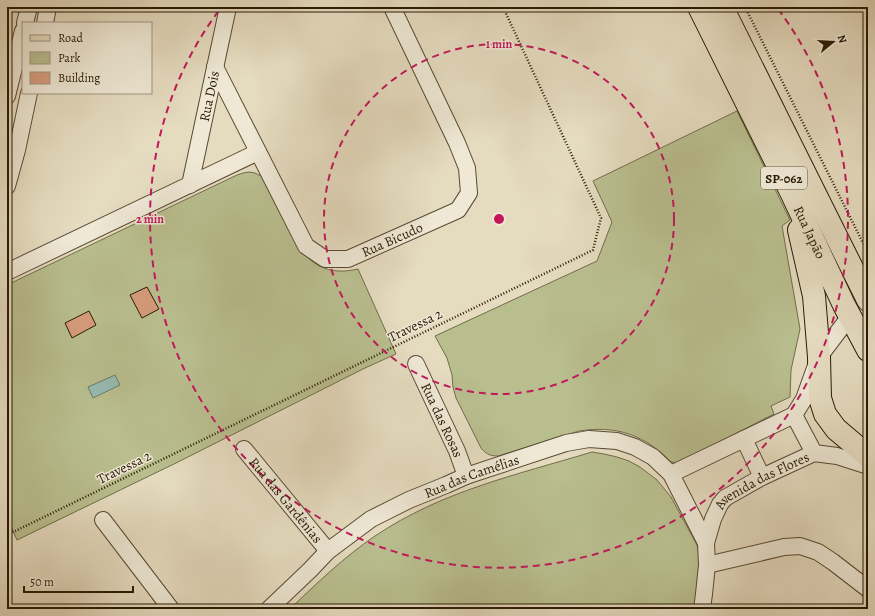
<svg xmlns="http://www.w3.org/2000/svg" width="875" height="616" font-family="Alegreya,serif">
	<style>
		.green { fill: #b9be8f; stroke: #716c4a }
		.water { fill: #96bbb1; stroke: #6a7b6c }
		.building { fill: #d69c7c; stroke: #291a04 }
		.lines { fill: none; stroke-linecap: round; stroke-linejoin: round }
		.minor-casing { stroke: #584a33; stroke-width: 18 }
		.primary-casing { stroke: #291a04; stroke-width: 24 }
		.path { stroke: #291a04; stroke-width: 2.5; stroke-dasharray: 1 2; stroke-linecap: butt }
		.minor { stroke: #eee8d5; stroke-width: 16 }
		.primary { stroke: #e5dbbf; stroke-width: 22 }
		.ring { fill: none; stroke: #c2185b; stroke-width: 2; stroke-dasharray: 7 5 }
		.labels { text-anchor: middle; stroke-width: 3; stroke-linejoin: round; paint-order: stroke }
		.shield { fill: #eee8d5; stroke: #645843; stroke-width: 1 }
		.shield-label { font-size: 13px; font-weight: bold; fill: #291a04 }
		.street-label { font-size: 14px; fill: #291a04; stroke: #eee8d5 }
		.centre { fill: #c2185b; stroke: #eee8d5; stroke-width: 2 }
		.ring-label { font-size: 12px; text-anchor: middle; font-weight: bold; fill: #c2185b; stroke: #eee8d5; stroke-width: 3; stroke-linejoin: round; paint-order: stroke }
	</style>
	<rect width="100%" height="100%" fill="#e5dbbf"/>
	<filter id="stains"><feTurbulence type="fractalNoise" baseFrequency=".005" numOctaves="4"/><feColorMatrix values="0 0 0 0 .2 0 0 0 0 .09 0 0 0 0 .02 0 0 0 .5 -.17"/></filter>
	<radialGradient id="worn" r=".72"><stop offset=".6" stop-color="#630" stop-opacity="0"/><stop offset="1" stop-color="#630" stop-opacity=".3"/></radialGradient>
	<path class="green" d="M737,111L790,220L782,226L800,329L791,370L790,397L771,406L774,414L678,463L671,462C645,435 616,425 579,431L498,456C490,456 486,454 481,448L456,398L453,387L452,375L447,358L435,336L597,261L612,222L593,181Z
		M249,172L255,173L263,177L299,248C315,268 332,275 358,269L396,354L365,368L176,463L17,540L7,517V285L237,175L243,173Z
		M592,452L604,454L617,457L629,461L640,467L657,480L671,497L697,545L700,558L698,598L694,609H290C317,583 344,557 375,536C442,491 516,475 592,452Z"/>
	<path class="water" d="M115,375L120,385L93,398L88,387Z"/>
	<path class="building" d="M147,287L159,309L142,318L130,295Z
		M89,311L96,325L72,338L65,323Z"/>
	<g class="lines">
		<g class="minor-casing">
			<g id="minor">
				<path d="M25,23L29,7"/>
				<path d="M45,23L48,7"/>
				<path id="s1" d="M215,67L306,246L325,259H348L458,210L469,193L467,168L457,143L392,7"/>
				<path d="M7,96L23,31"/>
				<path id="s2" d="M190,185L228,7"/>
				<path d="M7,186L17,150L29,93"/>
				<path d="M7,272L258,152"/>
				<path id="s3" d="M416,364L457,451L466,476"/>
				<path d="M794,415L814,453"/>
				<path d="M744,439L762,477"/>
				<path id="s4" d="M244,449L328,551"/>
				<path d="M671,474L794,415L804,399L819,357L850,316"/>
				<path d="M103,520L171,609"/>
				<path id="s5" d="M706,543L713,519L720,504L725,498L762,477L814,453L837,456L868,466"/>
				<path d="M707,565L784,547L800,546L818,552L833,562L868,589"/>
				<path id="s6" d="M269,609L310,570L328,551L371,519L409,500L446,485L466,476L566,443L589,439L617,441L635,447L653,457L671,474L706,543L707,565L704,594L702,609"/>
			</g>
		</g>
		<g class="primary-casing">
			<g id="primary">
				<path id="s7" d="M699,7L791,192L844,305L868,350"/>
				<path d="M722,7L868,300"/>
				<path d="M799,230L814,296L819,357L820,398L825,414L836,429L868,456"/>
			</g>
		</g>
		<path class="path" d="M745,7L868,253
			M7,535L593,250L601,218L503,7"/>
		<use href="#minor" class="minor"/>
		<use href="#primary" class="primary"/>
	</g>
	<g class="ring">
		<circle cx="499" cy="219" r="175"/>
		<path d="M778 9A349 349 0 1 1 220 9"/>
	</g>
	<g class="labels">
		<rect class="shield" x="761" y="167" width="46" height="22" rx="3"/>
		<g class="shield-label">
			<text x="784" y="183">SP-062</text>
		</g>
		<g class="street-label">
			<text dy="5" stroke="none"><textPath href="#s2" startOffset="91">Rua Dois</textPath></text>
			<text dy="5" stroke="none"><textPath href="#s7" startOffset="251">Rua Japão</textPath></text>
			<text dy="5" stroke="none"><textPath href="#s1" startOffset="295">Rua Bicudo</textPath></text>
			<text transform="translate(415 325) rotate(-26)" y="5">Travessa 2</text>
			<text dy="5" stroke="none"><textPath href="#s3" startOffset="62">Rua das Rosas</textPath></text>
			<text transform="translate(124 467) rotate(-26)" y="5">Travessa 2</text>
			<text dy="5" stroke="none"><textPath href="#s6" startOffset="246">Rua das Camélias</textPath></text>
			<text dy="5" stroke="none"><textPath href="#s5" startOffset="90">Avenida das Flores</textPath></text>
			<text dy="5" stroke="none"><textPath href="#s4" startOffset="66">Rua das Gardênias</textPath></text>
		</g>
	</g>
	<circle cx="499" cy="219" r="6" class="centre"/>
	<g class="ring-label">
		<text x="499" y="48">1 min</text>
		<text x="150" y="223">2 min</text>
	</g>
	<rect width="875" height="616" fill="none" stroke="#e5dbbf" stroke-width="24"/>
	<rect x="8" y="8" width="859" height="600" fill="none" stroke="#291a04" stroke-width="2"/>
	<rect x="12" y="12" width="851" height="592" fill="none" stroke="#291a04"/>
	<rect x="22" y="22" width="130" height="72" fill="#eee8d5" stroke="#9f9681"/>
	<rect x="30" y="35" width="20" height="6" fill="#e5dbbf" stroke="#9f9681"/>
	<text x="58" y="42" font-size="12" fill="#291a04">Road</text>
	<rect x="30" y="52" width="20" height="12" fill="#b9be8f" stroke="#9f9681"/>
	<text x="58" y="62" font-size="12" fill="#291a04">Park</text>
	<rect x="30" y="72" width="20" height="12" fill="#d69c7c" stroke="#9f9681"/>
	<text x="58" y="82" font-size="12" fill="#291a04">Building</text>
	<g transform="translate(833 42) rotate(72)" stroke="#eee8d5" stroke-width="3" paint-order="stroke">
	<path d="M0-3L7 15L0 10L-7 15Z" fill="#291a04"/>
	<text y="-6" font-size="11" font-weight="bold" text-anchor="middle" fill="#291a04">N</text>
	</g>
	<path d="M24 586v6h109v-6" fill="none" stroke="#291a04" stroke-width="2"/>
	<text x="30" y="586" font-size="12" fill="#291a04" stroke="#eee8d5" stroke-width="3" paint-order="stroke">50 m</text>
	<rect width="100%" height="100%" filter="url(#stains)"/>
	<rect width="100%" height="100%" fill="url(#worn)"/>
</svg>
